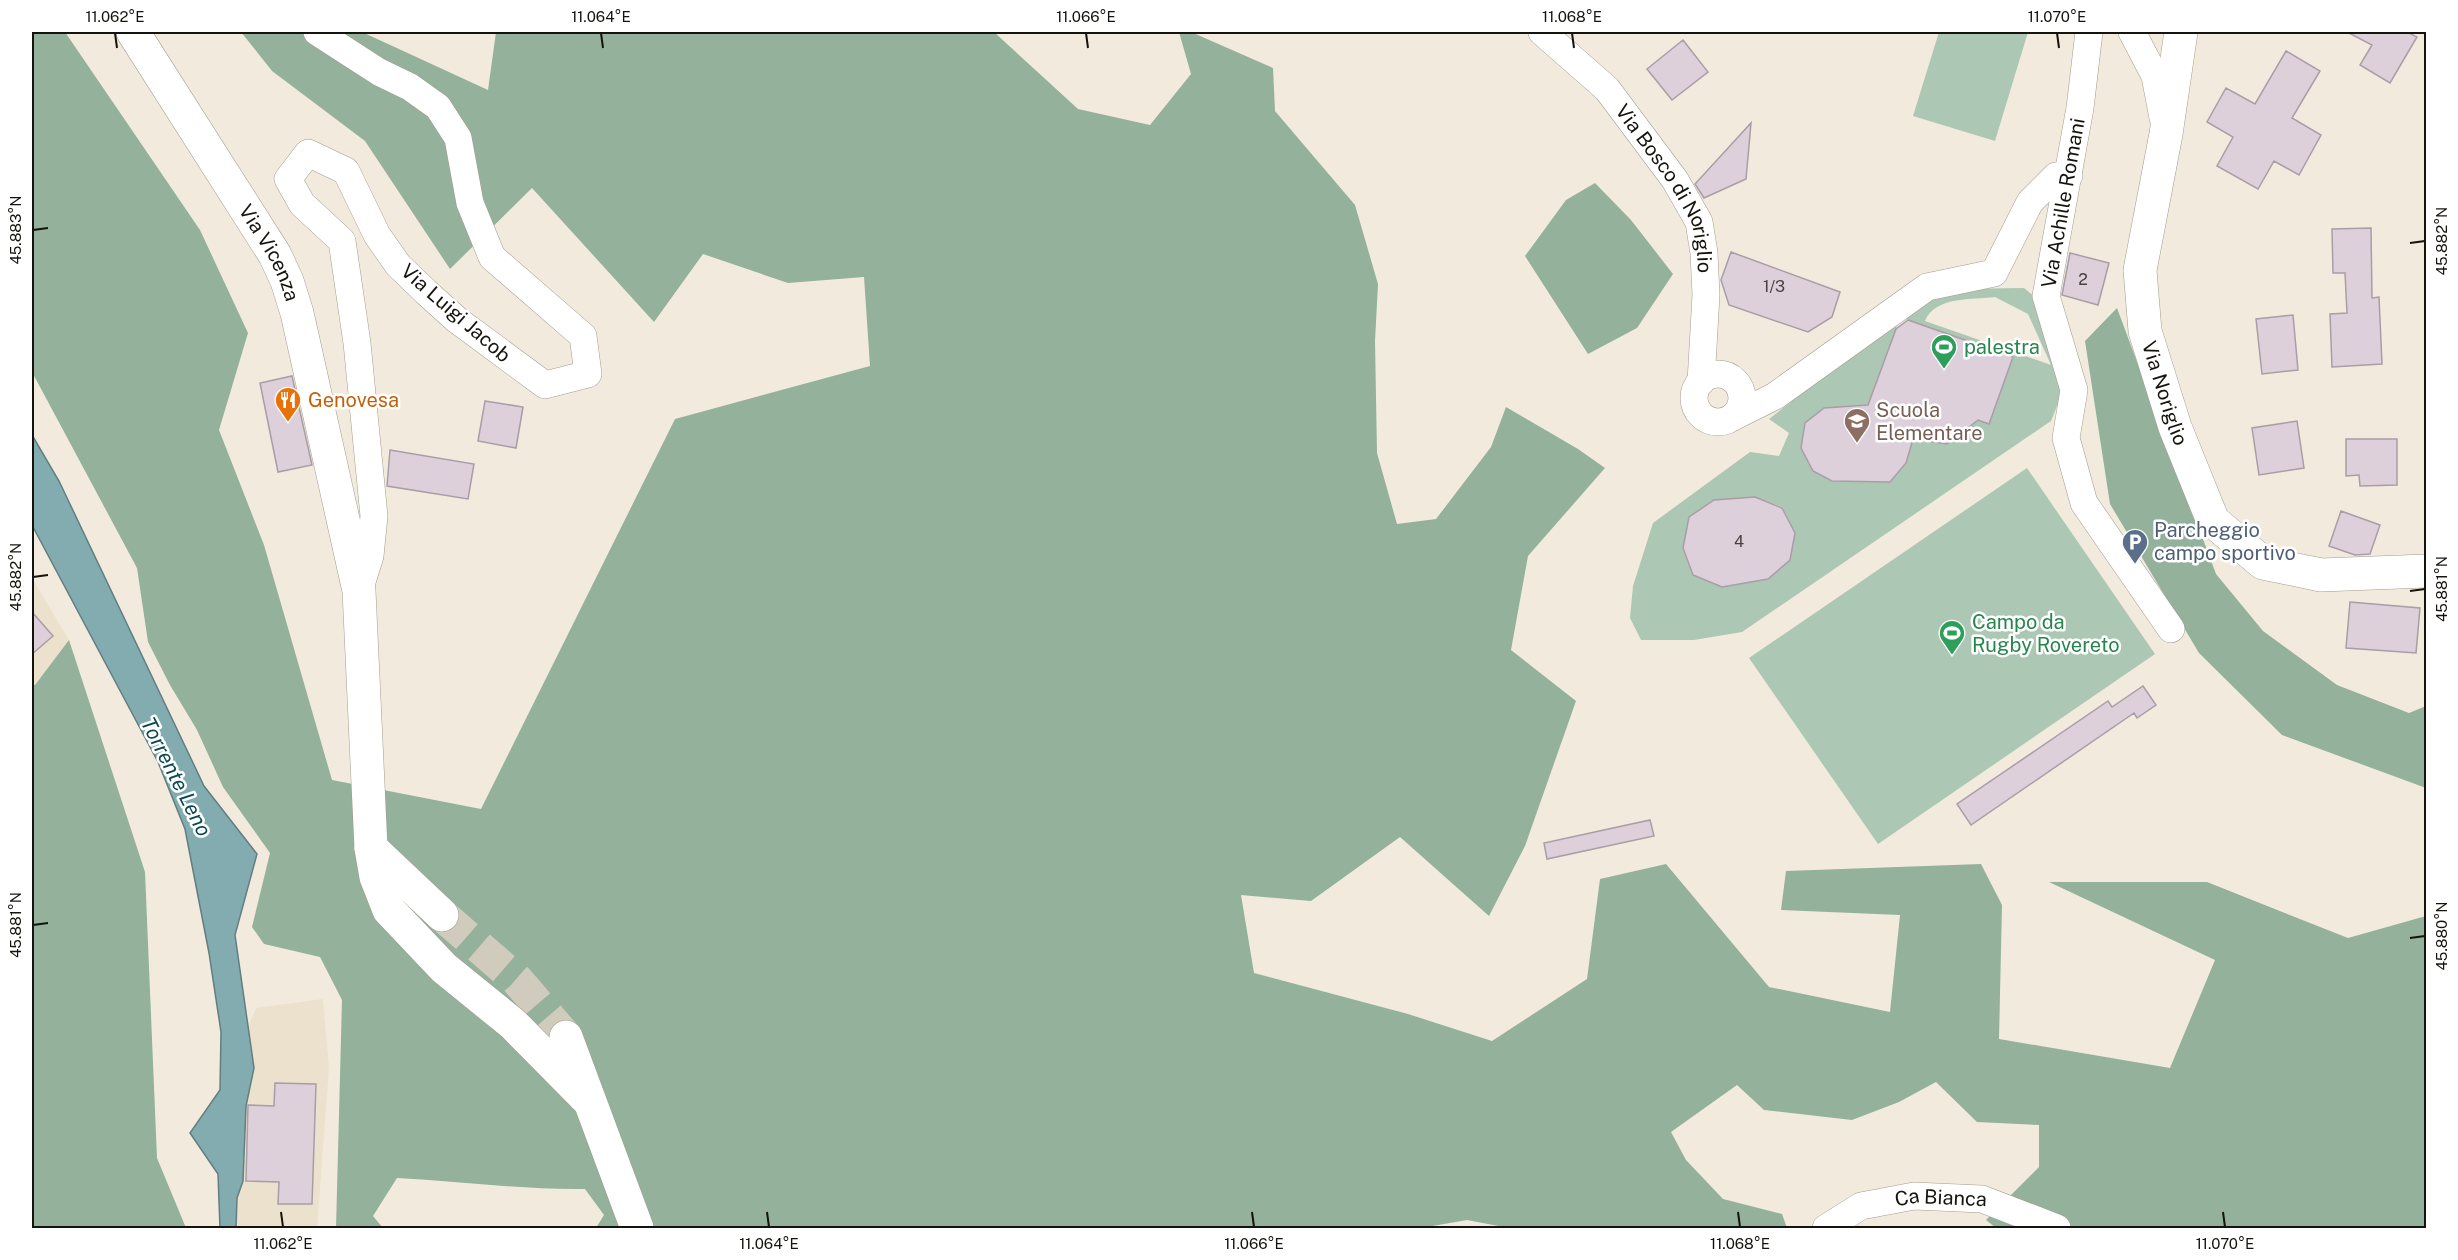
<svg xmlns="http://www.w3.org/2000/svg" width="2458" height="1260" font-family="'Public Sans',sans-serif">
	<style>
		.built { fill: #ebe1cc }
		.green { fill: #acc7b3; fill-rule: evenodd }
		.forest { fill: #94b19b }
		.water { fill: #83acb1; stroke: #627e80; stroke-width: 1.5 }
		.building { fill: #ddd0da; stroke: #a99da7; stroke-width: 1.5 }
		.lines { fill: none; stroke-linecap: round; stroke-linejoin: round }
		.major-tunnel { stroke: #d1cbbe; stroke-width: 33; stroke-dasharray: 33 16; stroke-linecap: butt }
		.minor-casing { stroke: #a39d90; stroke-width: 28 }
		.major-casing { stroke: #a39d90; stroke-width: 34 }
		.minor { stroke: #fff; stroke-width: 27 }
		.major { stroke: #fff; stroke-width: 33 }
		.ticks { fill: none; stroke: #15130e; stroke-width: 2 }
		.labels { text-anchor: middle; stroke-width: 5; stroke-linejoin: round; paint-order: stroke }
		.number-label { font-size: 16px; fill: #474241 }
		.street-label { font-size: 20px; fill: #15130e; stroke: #fff }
		.leisure-label { font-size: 20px; fill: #27864d; stroke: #fff; text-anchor: start }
		.food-label { font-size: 20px; fill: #c56008; stroke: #fff; text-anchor: start }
		.education-label { font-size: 20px; fill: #785e54; stroke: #fff; text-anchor: start }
		.service-label { font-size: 20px; fill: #4e5e75; stroke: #fff; text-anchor: start }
		.water-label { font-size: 21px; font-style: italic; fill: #0b4950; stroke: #fff }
		.neatline { fill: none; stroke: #15130e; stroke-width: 2 }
		.ticks-label { font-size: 15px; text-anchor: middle; fill: #15130e }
	</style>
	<rect width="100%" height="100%" fill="#f2ebdd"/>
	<path class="built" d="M32,578L69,640L35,685L32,684Z
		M323,999L329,1068L317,1228H236L237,1198L243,1181L246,1106L254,1068L248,1028L256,1008Z"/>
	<path class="green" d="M1939,32H2028L1995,141L1913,116Z
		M2024,288L2035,297L2065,386L2051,421L1742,632L1694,640H1641L1630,618L1633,586L1653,523L1750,452L1779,456L1789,433L1769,419L1929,294L1953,289ZM1995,297L2028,314L2051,365L1925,321C1935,296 1972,300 1995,297ZM1900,317L2013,357L1989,423L1978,420L1947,444L1913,439L1906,463L1890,482L1832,481L1813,471L1801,448L1805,423L1869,405ZM1755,497L1782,507L1795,533L1790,560L1768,579L1722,587L1693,575L1683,548L1689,517Z
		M2027,468L2155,654L1878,844L1749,658Z"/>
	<path class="forest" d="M32,32H65L200,230L248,333L219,430L264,545L332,780L481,809L675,419L870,366L864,277L788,283L703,254L654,322L532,188L450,269L365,141L272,71L241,32H362L488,90L496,32H994L1078,109L1150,125L1191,74L1179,32H1191L1273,68L1275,111L1355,205L1378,284L1375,341L1377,453L1397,524L1436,519L1491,447L1506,407L1578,449L1605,468L1528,556L1511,650L1576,701L1525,846L1489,916L1400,837L1311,901L1241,895L1254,973L1408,1014L1492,1041L1587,979L1600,879L1666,864L1769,987L1890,1012L1900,915L1781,910L1786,871L1981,864L2002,905L1999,1039L2170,1068L2215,960L2049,882H2207L2348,938L2426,916V1228H1996L1986,1220L2039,1167V1125L1977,1122L1936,1082L1899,1102L1852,1120L1764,1110L1737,1085L1671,1132L1686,1160L1723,1199L1782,1214L1787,1228H1509L1467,1220L1421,1228H596L604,1215L585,1189C522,1190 460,1181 397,1178L373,1216L383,1228H336L342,1000L320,957L264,944L252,927L270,853L223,787L197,730L170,685L148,642L137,568L32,372Z
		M1595,183L1631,220L1673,274L1637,328L1588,354L1525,256L1566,200Z
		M2117,308L2216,574L2263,631L2337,685L2409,713L2426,706V788L2282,735L2199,653L2110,504L2085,341Z
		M69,640L145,872L157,1158L186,1228H32V684L35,685Z"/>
	<path class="water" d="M32,435L59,481L204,786L257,854L235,935L254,1068L246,1106L243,1181L237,1198L236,1228H220L218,1174L190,1133L220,1090L221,1032L209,953L185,829L158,762L32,525Z"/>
	<path class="building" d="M2347,32H2407L2417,37L2390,83L2360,65L2372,45Z
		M1683,40L1708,72L1672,100L1647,69Z
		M2286,51L2320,71L2292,118L2321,135L2299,175L2274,161L2258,189L2217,166L2233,137L2207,122L2226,88L2255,104Z
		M1751,123L1746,179L1704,198L1695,184Z
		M2371,228L2372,298L2379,297L2382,364L2332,367L2330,314L2347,313L2345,273H2333L2332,229Z
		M1731,252L1840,292L1832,317L1808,332L1729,305L1721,280Z
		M2070,253L2109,263L2098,305L2062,295Z
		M2293,315L2298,370L2262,374L2256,319Z
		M1908,320L2013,357L1989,424L1978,420L1947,444L1913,439L1906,463L1890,482L1832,481L1813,471L1801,448L1805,423L1824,408L1868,405L1896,329Z
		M292,376L312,465L278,472L260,383Z
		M485,401L523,407L516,448L478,441Z
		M2297,421L2304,468L2259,475L2252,428Z
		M2346,439H2397V485L2360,486L2359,475L2346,476Z
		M390,450L474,464L468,499L387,486Z
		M1755,497L1782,508L1795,533L1790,560L1768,579L1722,587L1693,575L1683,548L1689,517L1714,500Z
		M2341,511L2380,525L2370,554L2355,555L2329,546Z
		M2350,602L2420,608L2416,653L2346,648Z
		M32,612L53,636L32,654Z
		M2143,686L2156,705L2137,718L2134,713L1971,825L1957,804L2108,701L2112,707Z
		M1650,820L1654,836L1547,859L1544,843Z
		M275,1083L316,1084L312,1204H278L279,1182L246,1181L248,1105L274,1106Z"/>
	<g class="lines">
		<path class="major-tunnel" d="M442,915L517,980L566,1037"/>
		<g class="minor-casing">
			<g id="minor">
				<path d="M317,32L379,72L410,87L438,107L458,138L470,203L492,257L583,336L588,374L545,385L457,320L426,292L398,265L377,235L346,171L308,153L288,179L302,204L342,241L357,343L374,516L370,556L359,591"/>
				<path id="s1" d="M1542,32L1607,89L1675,180L1699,222L1704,253L1706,295L1701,382"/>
				<path d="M2089,32L2080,108L2046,296L2074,390L2066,438L2084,503L2171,629"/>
				<path d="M2132,32L2155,76L2163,118"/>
				<circle cx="1718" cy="398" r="24"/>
				<path d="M1733,417L1775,396L1927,287L1994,273L2030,202L2056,176L2069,175"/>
				<path id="s2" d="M1826,1228L1861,1206L1914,1196L1982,1199L2057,1228"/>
			</g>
		</g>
		<g class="major-casing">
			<g id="major">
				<path id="s3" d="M133,32L275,255L287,281L297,313L359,591L371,848L376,877L389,910L444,968L513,1024L587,1099"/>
				<path id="s4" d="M2181,32L2166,134L2140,270L2145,331L2175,427L2213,521L2263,563L2321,575L2426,571"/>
				<path d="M371,848L442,915"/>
				<path d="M566,1037L637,1228"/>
			</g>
		</g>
		<use href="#minor" class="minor"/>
		<use href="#major" class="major"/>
	</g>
	<path class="ticks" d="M115,33L117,48M601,33L603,48M1086,33L1088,48M1572,33L1574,48M2057,33L2059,48M33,230L48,228M2410,243L2425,241M33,577L48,575M2410,591L2425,589M33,925L48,923M2410,938L2425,936M281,1212L283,1227M767,1212L769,1227M1252,1212L1254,1227M1738,1212L1740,1227M2223,1212L2225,1227"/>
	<defs>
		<g id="stadium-pin" transform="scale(1.35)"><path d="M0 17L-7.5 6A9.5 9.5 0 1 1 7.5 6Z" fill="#2e9e5b" stroke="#fff"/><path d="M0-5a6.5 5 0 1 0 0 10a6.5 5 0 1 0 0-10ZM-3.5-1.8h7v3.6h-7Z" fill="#fff"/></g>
		<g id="restaurant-pin" transform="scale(1.35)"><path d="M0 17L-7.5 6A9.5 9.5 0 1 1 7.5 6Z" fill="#e8710a" stroke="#fff"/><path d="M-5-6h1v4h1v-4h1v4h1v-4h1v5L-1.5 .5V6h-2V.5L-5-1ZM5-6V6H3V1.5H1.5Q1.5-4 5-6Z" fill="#fff"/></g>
		<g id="school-pin" transform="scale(1.35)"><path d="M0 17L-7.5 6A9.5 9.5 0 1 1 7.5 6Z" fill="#8d6e63" stroke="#fff"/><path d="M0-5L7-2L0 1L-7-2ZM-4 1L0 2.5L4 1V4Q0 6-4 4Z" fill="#fff"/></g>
		<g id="parking-pin" transform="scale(1.35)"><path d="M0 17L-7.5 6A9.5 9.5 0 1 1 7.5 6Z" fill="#5c6f8a" stroke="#fff"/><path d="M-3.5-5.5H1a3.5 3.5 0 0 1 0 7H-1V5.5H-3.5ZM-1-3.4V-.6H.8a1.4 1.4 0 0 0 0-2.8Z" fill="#fff"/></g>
	</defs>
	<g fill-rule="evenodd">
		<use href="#stadium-pin" x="1944" y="347"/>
		<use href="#restaurant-pin" x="288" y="400"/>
		<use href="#school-pin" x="1857" y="421"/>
		<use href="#parking-pin" x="2135" y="542"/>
		<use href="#stadium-pin" x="1952" y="633"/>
	</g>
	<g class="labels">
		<g class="number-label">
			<text x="2083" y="285">2</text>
			<text x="1774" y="292">1/3</text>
			<text x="1739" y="547">4</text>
		</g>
		<g class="street-label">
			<text dy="7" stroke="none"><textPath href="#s1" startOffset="204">Via Bosco di Noriglio</textPath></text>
			<text transform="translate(2063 203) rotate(-80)" y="7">Via Achille Romani</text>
			<text dy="7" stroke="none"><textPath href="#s3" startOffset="260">Via Vicenza</textPath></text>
			<text transform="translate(456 313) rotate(41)" y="7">Via Luigi Jacob</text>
			<text dy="7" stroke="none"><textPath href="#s4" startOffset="368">Via Noriglio</textPath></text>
			<text dy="7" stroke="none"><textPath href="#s2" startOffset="122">Ca Bianca</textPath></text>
		</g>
		<g class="leisure-label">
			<text x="1964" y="354">palestra</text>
			<text x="1972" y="629">Campo da<tspan x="1972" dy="23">Rugby Rovereto</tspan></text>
		</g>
		<g class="food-label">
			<text x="308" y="407">Genovesa</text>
		</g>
		<g class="education-label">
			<text x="1876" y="417">Scuola<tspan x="1876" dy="23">Elementare</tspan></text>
		</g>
		<g class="service-label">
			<text x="2154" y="537">Parcheggio<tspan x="2154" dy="23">campo sportivo</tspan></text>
		</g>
		<g class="water-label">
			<text transform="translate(176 777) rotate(63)" y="7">Torrente Leno</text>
		</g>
	</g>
	<rect width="2458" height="1260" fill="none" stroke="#ffffff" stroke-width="66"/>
	<rect x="33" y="33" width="2392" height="1194" class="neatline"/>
	<g class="ticks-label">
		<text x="115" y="22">11.062°E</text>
		<text x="601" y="22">11.064°E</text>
		<text x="1086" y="22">11.066°E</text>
		<text x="1572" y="22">11.068°E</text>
		<text x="2057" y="22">11.070°E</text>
		<text transform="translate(16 230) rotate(-90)" y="5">45.883°N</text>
		<text transform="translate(2442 241) rotate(-90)" y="5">45.882°N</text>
		<text transform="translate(16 577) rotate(-90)" y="5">45.882°N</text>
		<text transform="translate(2442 589) rotate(-90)" y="5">45.881°N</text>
		<text transform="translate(16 925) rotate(-90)" y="5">45.881°N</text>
		<text transform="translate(2442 936) rotate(-90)" y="5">45.880°N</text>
		<text x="283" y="1249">11.062°E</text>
		<text x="769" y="1249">11.064°E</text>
		<text x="1254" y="1249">11.066°E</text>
		<text x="1740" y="1249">11.068°E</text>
		<text x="2225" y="1249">11.070°E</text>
	</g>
</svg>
